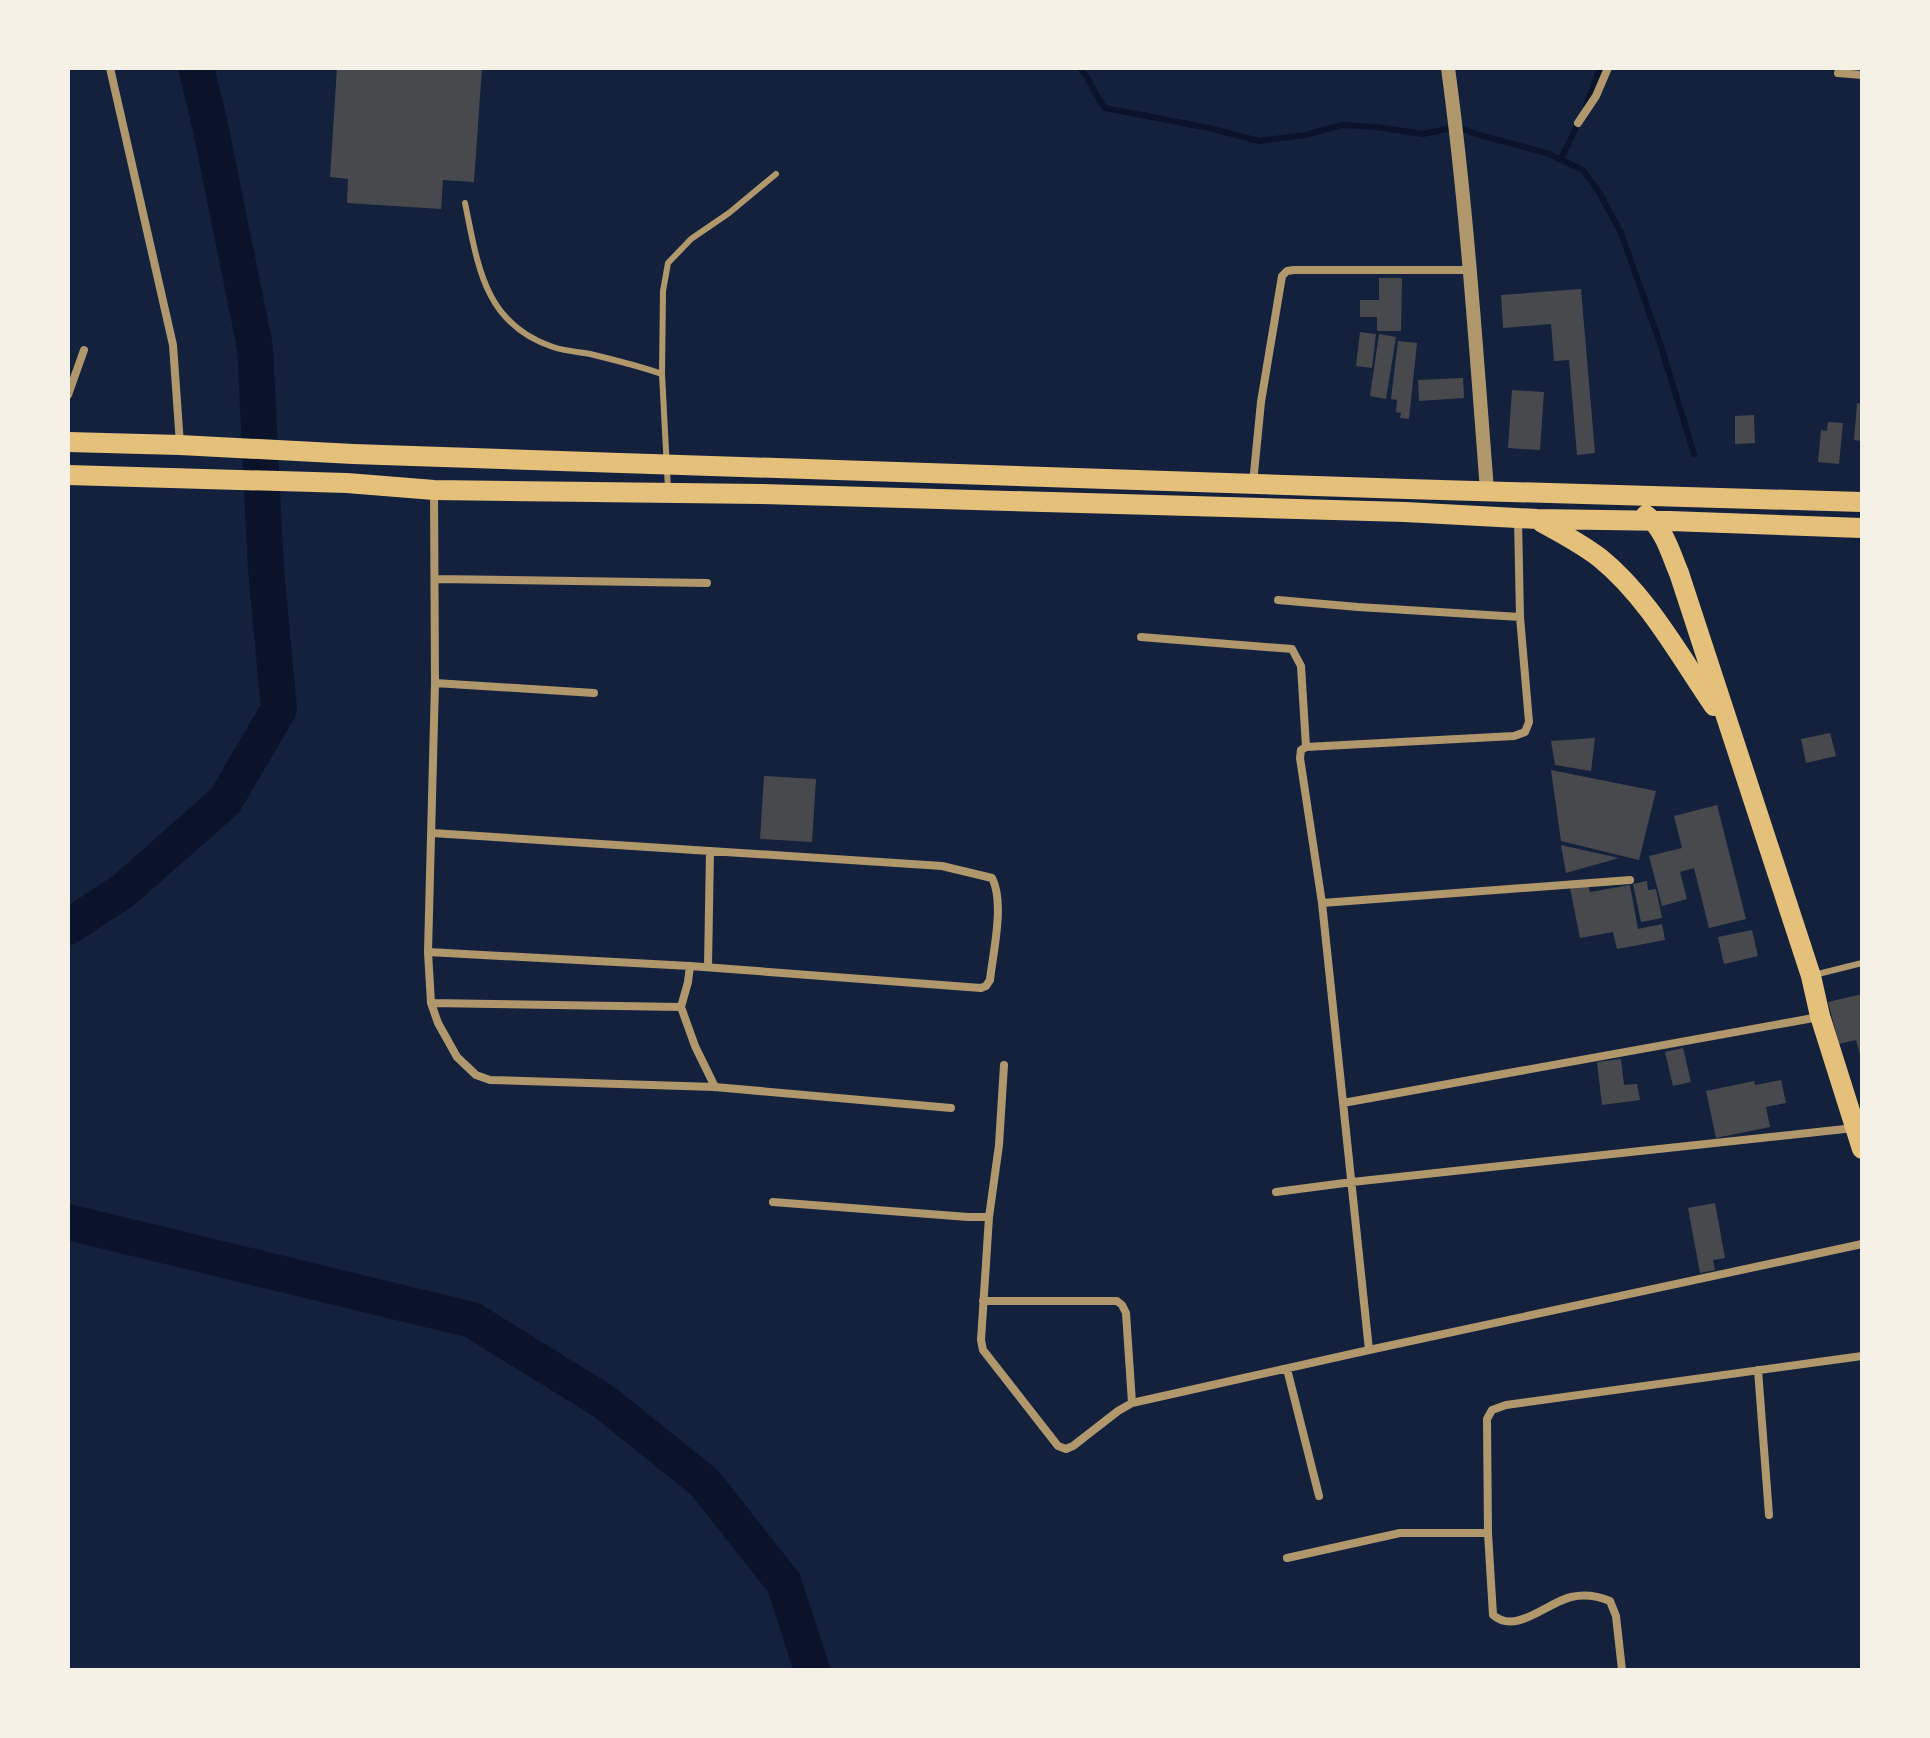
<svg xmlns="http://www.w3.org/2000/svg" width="1930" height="1738" font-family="'Sofia Sans Condensed',sans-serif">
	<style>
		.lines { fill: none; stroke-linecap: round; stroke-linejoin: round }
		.stream { stroke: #0b132b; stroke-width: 6 }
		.river { stroke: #0b132b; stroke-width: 36 }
		.building { fill: #48494c }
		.service { stroke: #b1986c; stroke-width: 6 }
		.minor { stroke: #b1986c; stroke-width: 8 }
		.tertiary { stroke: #b1986c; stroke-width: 14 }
		.trunk { stroke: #e5c07b; stroke-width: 20 }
	</style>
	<rect width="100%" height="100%" fill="#14213d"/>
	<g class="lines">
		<path class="stream" d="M1080,68C1090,78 1094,95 1105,108L1209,128L1259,141L1305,135L1342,125L1376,127L1423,134L1457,127L1479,135L1547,153L1583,170L1599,192L1621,233L1660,343L1694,454
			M1586,105L1600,68
			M1561,159L1580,119"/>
		<path class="river" d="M68,927L123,891L225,801L279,709L266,570L255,347L210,125L196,68
			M68,1222L472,1320L603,1401L704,1482L784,1583L812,1670"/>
	</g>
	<path class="building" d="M337,68H482L474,182L443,180L441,209L347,203L348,179L330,177Z
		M1379,278H1402L1401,331H1377V317H1360V300H1379Z
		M1581,289L1595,453L1577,455L1569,360L1554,361L1551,324L1503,328L1501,295Z
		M1360,332L1376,334L1372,368L1356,366Z
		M1379,334L1396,337L1386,399L1370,396Z
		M1398,341L1417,343L1409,419L1400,418L1401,413L1396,412L1397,400L1391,399Z
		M1463,378L1464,398L1419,401L1418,380Z
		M1512,390L1544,392L1540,450L1508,448Z
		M1857,403L1862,404V441L1854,440Z
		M1754,415L1755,443L1735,444V416Z
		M1828,422L1843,423L1839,464L1818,462L1821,430L1827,431Z
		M1830,733L1836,756L1806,763L1801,739Z
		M1595,738L1591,771L1555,765L1551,741Z
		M1551,770L1656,791L1639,860L1561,841Z
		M764,776L816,779L812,842L760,839Z
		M1717,805L1746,919L1709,928L1694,868L1680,872L1687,899L1662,906L1649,856L1682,848L1674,816Z
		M1561,845L1619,858L1566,873Z
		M1647,881L1648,890L1656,889L1662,918L1641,922L1633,884Z
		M1588,884L1590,892L1630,885L1638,929L1662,924L1665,940L1617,949L1613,932L1580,938L1570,888Z
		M1752,930L1758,956L1724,964L1718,937Z
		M1862,994V1053L1860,1054L1856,1040L1839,1044L1828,1002Z
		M1683,1048L1691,1082L1673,1086L1665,1052Z
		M1621,1059L1624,1085L1637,1084L1640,1100L1602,1105L1597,1062Z
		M1781,1080L1786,1103L1766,1107L1770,1127L1716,1138L1706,1091L1754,1081L1755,1085Z
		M1715,1203L1725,1258L1713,1260L1715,1270L1700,1273L1688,1208Z"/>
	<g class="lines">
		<path class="service" d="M465,203C478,266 484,324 553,347C565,351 578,352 590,354C615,360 639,366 662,374
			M668,489L662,374L663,291L668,263L691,239L729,213L776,174
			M1814,975L1862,963"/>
		<path class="minor" d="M110,68L173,345L180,444
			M1838,73L1862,75
			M1578,123L1596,96L1608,68
			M68,395L84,350
			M1253,483L1261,402L1282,276L1287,271L1294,270H1470
			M434,491L435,683L428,952L431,1003L438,1023L457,1057L476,1075L490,1080L715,1087L951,1108
			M436,579L707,583
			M1278,600L1358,607L1520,617
			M1141,637L1292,649L1301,666L1306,747
			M435,683L594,693
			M432,833L942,866L992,878C1005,903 993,952 990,980L986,986L981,988L690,966L688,982L681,1007L695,1046L715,1087
			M1322,903L1630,880
			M428,952L690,966
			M708,966L710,851
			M431,1003L681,1007
			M1343,1103L1819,1017
			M1276,1192L1352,1182L1854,1128
			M773,1202L968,1217H989L981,1340L983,1350L1058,1446L1066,1449L1073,1446L1118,1411L1132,1403L1369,1350L1862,1244
			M989,1217L999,1145L1004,1065
			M983,1301H1117L1122,1305L1126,1313L1132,1403
			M1369,1350L1322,903L1300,758L1301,750L1306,747L1514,736L1525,732L1529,722L1520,617L1518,518
			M1287,1369L1319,1496
			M1758,1370L1769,1515
			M1287,1558L1400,1533H1488
			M1622,1670L1616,1616L1610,1601C1598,1596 1584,1594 1571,1597C1546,1603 1516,1635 1493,1615L1488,1533L1487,1419L1492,1410L1506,1405L1862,1356"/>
		<path class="tertiary" d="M1448,68C1467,208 1476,349 1487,490"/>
		<path class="trunk" d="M68,442L180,445L353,454L1407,489L1862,502
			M68,475L347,483L434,490L761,494L1405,512L1537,519L1670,521L1862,528
			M1646,515C1665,530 1670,552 1679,573L1811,976L1820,1016L1862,1149
			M1541,522C1561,533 1582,544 1600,558C1648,597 1679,655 1714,706"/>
	</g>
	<rect width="1930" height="1738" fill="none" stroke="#f6f1e7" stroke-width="140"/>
</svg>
